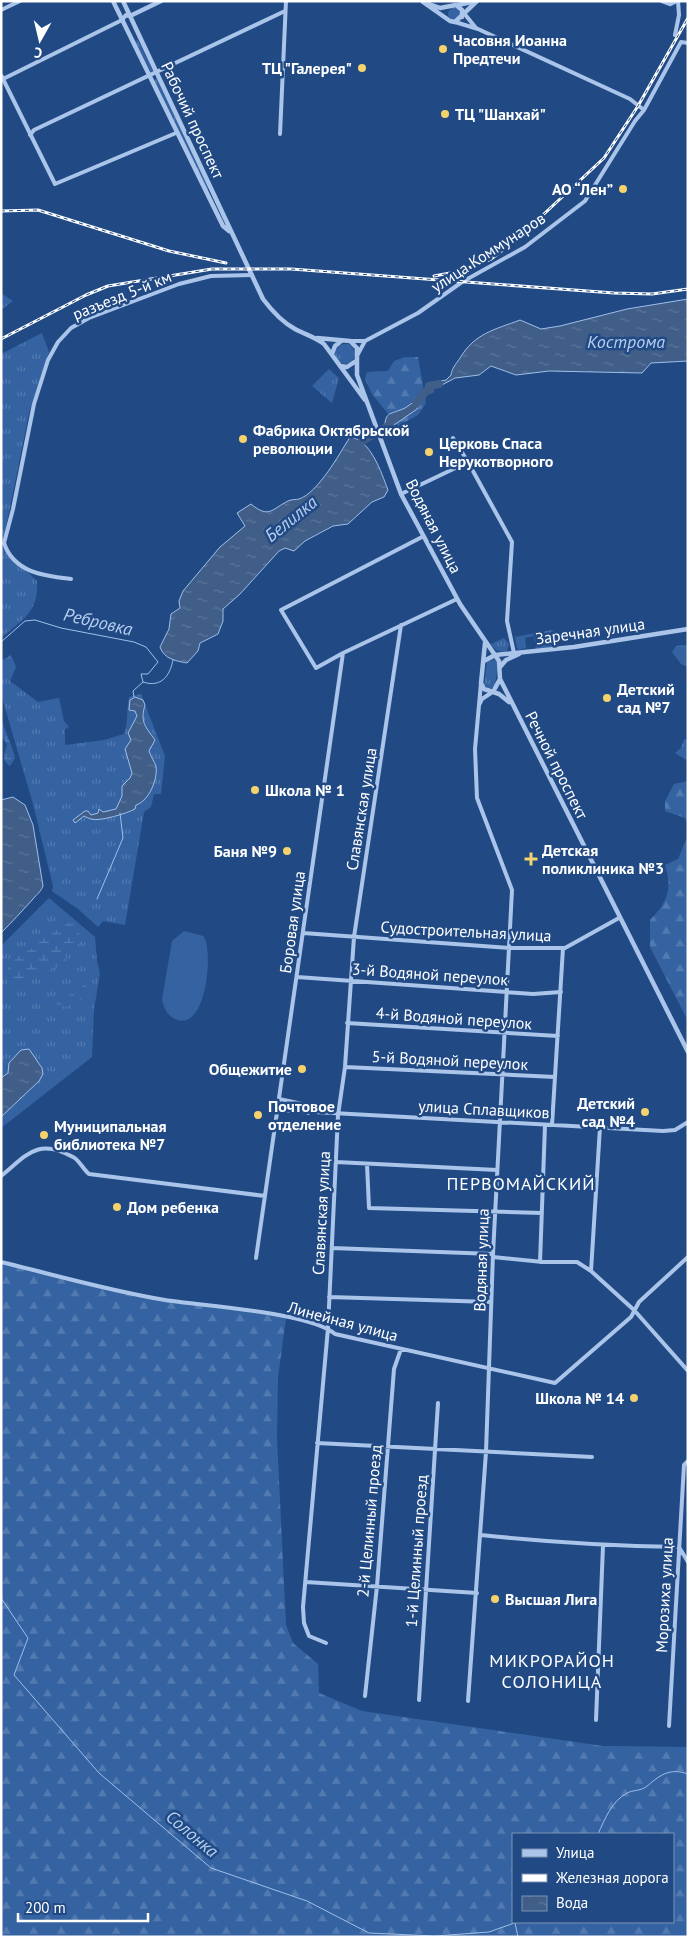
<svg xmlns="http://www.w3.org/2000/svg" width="689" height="1938" font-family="'PT Sans',sans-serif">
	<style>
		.grass { fill: url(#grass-tufts) }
		.forest { fill: url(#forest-firs); fill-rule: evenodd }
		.wetland { fill: url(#wetland-marsh) }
		.green { fill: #3563a2 }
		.water { fill: url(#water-ripples); stroke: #9ebfea }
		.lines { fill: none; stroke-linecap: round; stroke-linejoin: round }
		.stream { stroke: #9ebfea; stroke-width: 1 }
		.river { stroke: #405e88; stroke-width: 8 }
		.minor { stroke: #aac5e9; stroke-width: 4 }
		.tertiary { stroke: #aac5e9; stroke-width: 4.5 }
		.rail-casing { stroke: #fff; stroke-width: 3 }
		.rail { stroke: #214a85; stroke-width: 1; stroke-dasharray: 4; stroke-linecap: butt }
		.poi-dot { fill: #f5d26c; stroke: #214a85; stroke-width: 2 }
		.labels { text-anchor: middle; stroke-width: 5; stroke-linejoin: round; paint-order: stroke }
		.poi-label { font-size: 16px; font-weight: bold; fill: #fff; stroke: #214a85; text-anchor: start }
		.street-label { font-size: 16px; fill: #fff; stroke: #214a85 }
		.water-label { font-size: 18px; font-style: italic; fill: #b6cff0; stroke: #214a85 }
		.neighbourhood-label { font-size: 18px; letter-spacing: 1px; fill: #fff; stroke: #214a85 }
	</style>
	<defs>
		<pattern id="grass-tufts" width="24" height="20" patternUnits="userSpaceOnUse" patternTransform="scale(1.25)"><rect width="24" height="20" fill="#3563a2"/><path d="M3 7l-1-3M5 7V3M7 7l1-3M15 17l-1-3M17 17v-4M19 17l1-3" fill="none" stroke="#537ab0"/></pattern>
		<pattern id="forest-firs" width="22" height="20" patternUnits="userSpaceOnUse" patternTransform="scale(1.25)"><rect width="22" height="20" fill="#3563a2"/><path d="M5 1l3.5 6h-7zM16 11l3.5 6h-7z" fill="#537ab0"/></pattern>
		<pattern id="wetland-marsh" width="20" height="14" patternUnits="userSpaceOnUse" patternTransform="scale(1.25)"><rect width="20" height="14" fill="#3563a2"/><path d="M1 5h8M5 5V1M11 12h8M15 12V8" fill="none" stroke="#537ab0"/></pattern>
		<pattern id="water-ripples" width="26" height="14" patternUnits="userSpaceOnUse" patternTransform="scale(1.25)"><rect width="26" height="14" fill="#405e88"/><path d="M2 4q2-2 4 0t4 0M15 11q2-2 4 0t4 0" fill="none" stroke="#5d769a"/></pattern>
	</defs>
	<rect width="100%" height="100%" fill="#214a85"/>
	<path class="grass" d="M448 14a6 6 0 1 1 12 0a6 6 0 1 1-12 0Z
		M138,40L153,71L151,72L135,41Z
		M157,79L209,189L207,190L154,80Z
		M1,293L13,301L1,310Z
		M42,333L49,352L29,413L2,547L37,581C39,612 23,619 1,638V354Z
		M335 354a10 10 0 1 1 20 0a10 10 0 1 1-20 0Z
		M329,369L339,378L332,403L312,386Z
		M552,630L555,632L556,642L553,647L536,649L534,636L525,638L526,648L519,650L517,648L515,637Z
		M504,638L509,644L507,651C500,653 494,650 491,644Z
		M11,655L16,667L10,681L38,702L59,698L64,721L69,727L65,729V745L104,740L124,734C129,720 126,711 129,697L141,694L165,756L161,794H154L151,807L144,812L125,925L103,921L98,927L78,909L52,891L53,886L33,804L1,694V661Z
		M494,659L498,663L495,686L490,689L484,685L487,662Z
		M49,898L95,937L97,961L100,974L94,1009L92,1057L1,1128V946Z"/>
	<path class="forest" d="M405,357H418L426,403L418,415L398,426L372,394L365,379L367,372L388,371L394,361Z
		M688,645V667L681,664L672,652L676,646Z
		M684,739L688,740V761L675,753L681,748Z
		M688,781V825L685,818L665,811V801L674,784Z
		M688,835V1021L650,947V920C667,903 673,889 665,865L678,859Z
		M1,1262L164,1300L241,1309L286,1318L278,1377L277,1439L286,1625L293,1643L318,1664L319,1693L362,1711L603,1746L688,1747V1937H1ZM513,1834H673V1922H513Z"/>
	<path class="wetland" d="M1,717C4,730 12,744 15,758L10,766C0,759 5,754 7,744L1,736Z
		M72,921L77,922L81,942L65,955L67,963L41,974L25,985L18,987L8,984L5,976L9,966L17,957L31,949L40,940Z
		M89,982L95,984C94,995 77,1002 67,1007L55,1005Z"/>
	<path class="green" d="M184,931L203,936C214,947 207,1034 175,1019C167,1015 164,1008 162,1000L172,941Z"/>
	<path class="water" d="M688,299V361L651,363L642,373L549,371L516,375L491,366L479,375L455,378L442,385L429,386L431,383L446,380L451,375C452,368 456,364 460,358C475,333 494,330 520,320L541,329L560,326L627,309Z
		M423,397L417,409L384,432C386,410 387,416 405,408C411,404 416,400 423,397Z
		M350,437C371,440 381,472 388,490L384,497L372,502L348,524L333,526L305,541L294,551L285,548L279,551L240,594L223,609V621L218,634L200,643L198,651L187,663C176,661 164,659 160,647L169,629L171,614L180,608L179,601L183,591L220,547L245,526L237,513L251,504C269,519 272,509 288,501C292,499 296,500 299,499C318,493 340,453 350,437Z
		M135,697L143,700L145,705C140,722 145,726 155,740L149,751C151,757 154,761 156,766C158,779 149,801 136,805L135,809C128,813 99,822 91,819C88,818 86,817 84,816L75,823L73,820L85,811H88L91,815L98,813L99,809L103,812L116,809L122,796V786L130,778L132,773L125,749L131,740L128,733L137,716L135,711L129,710L130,700Z
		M13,797L25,805L33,825L43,886C40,893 37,894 33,899C22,911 12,922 1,933V800Z
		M29,1049L42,1068L43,1074L39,1081L1,1117V1078L8,1073L9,1063L21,1050Z"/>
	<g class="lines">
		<path class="stream" d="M1,642L25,621L35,620L61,628L134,642L146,647L158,662L148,674H141L143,682
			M134,697L133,691L143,682C161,688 170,676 173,660
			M97,899L123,838L120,813
			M1,1598L28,1638L14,1675L99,1773L211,1868L307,1901L369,1933L435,1936L489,1932L517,1922
			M598,1834C605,1819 611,1802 627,1793C633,1790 640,1791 646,1787C659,1776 669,1767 688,1774
			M515,1923L518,1937"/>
		<path class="river" d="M416,404L426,391L430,390L429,386L439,384
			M358,449L362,441L390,425"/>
		<path class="minor" d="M1,10L20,1
			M463,12L476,28
			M455,22L478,29L630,99L644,110
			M675,35L679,15L678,1
			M1,75L55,184L176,133
			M3,79L122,20L126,15L130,16
			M280,134L286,1
			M30,135L34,130L285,11
			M350,341H365L418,313L462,282L525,247L585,201L635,121L644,110L681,42L688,43
			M358,354L365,341
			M453,438L468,462L512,542L507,621L514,653
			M401,494L468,462
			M422,537L281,610L316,668L343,653L457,599
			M71,579C45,576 14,573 4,543L13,509L34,404L48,360L58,342L71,328L89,318L179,284L211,276L252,275
			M479,705L482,699L491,693
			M303,933L510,948H565L619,918
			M297,977L533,994L561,992
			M347,1023L558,1036
			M345,1067L555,1077
			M279,1099L307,1105L308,1113
			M278,1110L663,1131L675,1130L688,1122
			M552,1125L563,948
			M600,1127L591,1271L634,1310L688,1371
			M336,1162L497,1170
			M367,1164L369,1208L542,1213
			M1,1176C27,1155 38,1137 73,1157C79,1160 83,1169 89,1174L265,1196
			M332,1248L493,1254
			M493,1257L543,1262H577L591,1271
			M256,1258L343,653
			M1,1262C55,1275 110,1291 165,1300C202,1306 310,1312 335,1334L555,1383L631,1317L639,1302L688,1257
			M540,1262L545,1125
			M329,1297L491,1302
			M317,1443L592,1457
			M481,1535C547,1542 612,1546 679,1547L688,1562
			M306,1582L477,1593
			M326,1643L309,1636L304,1623L303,1607L328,1328L338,1115L345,1067L354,937L401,625
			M365,1696L377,1586L394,1369L401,1349
			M419,1700L438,1403
			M468,1701L486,1452L493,1254L512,890L477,798L475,749L481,683
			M596,1720L603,1546
			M669,1726L684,1465L688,1461"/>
		<path class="tertiary" d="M113,1L223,226L229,231
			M123,1L263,299C272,311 282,322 295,329C306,335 315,337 324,344L365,400
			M662,1L670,4L676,1
			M423,2L450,21L455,22L477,1
			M429,4L440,8L456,5L462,10V17
			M458,5L476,1
			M130,16L161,1
			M317,338L350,341L357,348V375L401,494L460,604L499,661L500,679L493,692
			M332,354L335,346L340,342
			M340,366L347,367L356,361
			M485,643L481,683L484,689L499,694L509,702
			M484,661L495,655L574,647L688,629
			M500,667L506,660L519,654
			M500,679L688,1052"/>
		<g class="rail-casing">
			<path id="rail" d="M1,211L38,210L169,251L226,263
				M434,276L461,271L491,259L516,240L604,158L638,106L688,18
				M1,339L86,295L108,286L212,269H291L614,293L652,294L688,289"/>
		</g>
		<use href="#rail" class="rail"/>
	</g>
	<g class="poi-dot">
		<circle cx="443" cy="49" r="5"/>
		<circle cx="362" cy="68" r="5"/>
		<circle cx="445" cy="114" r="5"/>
		<circle cx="623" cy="189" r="5"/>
		<circle cx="243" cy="439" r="5"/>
		<circle cx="429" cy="452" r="5"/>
		<circle cx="607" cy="698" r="5"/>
		<circle cx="255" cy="790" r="5"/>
		<circle cx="287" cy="851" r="5"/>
		<path d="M528.5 851.5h5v5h5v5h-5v5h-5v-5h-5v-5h5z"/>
		<circle cx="302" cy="1069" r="5"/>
		<circle cx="645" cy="1112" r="5"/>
		<circle cx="258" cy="1115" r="5"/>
		<circle cx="44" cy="1135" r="5"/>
		<circle cx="117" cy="1207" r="5"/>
		<circle cx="634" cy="1398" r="5"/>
		<circle cx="495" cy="1599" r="5"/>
	</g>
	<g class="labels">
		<g class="poi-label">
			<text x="453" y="46">Часовня Иоанна<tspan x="453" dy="18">Предтечи</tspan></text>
			<text x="352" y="74" text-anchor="end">ТЦ "Галерея"</text>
			<text x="455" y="120">ТЦ "Шанхай"</text>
			<text x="613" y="195" text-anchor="end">АО “Лен”</text>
			<text x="253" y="436">Фабрика Октябрьской<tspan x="253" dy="18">революции</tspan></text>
			<text x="439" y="449">Церковь Спаса<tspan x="439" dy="18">Нерукотворного</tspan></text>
			<text x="617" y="695">Детский<tspan x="617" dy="18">сад №7</tspan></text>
			<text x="265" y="796">Школа № 1</text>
			<text x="542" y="856">Детская<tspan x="542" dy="18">поликлиника №3</tspan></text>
			<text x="277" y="857" text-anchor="end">Баня №9</text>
			<text x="292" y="1075" text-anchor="end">Общежитие</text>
			<text x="635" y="1109" text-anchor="end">Детский<tspan x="635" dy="18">сад №4</tspan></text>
			<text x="268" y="1112">Почтовое<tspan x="268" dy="18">отделение</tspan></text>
			<text x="54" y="1132">Муниципальная<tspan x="54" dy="18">библиотека №7</tspan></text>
			<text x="127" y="1213">Дом ребенка</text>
			<text x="624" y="1404" text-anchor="end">Школа № 14</text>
			<text x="505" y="1605">Высшая Лига</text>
		</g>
		<g class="street-label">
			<text transform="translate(193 120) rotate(65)" y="6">Рабочий проспект</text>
			<text transform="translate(488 252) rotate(-33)" y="6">улица Коммунаров</text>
			<text transform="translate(122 295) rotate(-22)" y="6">разъезд 5-й км</text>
			<text transform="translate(434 526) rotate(63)" y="6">Водяная улица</text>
			<text transform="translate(590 631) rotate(-8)" y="6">Заречная улица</text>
			<text transform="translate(557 765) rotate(63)" y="6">Речной проспект</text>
			<text transform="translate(361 809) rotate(-81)" y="6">Славянская улица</text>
			<text transform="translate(292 922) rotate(-82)" y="6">Боровая улица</text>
			<text transform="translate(466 931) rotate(3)" y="6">Судостроительная улица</text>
			<text transform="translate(430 974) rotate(4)" y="6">3-й Водяной переулок</text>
			<text transform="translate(454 1018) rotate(4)" y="6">4-й Водяной переулок</text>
			<text transform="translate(450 1060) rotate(3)" y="6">5-й Водяной переулок</text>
			<text transform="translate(484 1109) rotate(3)" y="6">улица Сплавщиков</text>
			<text transform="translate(321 1213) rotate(-87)" y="6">Славянская улица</text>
			<text transform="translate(481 1260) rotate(-88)" y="6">Водяная улица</text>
			<text transform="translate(343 1321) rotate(15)" y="6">Линейная улица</text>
			<text transform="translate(369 1521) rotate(-85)" y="6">2-й Целинный проезд</text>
			<text transform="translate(416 1551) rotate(-86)" y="6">1-й Целинный проезд</text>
			<text transform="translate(664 1595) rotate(-87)" y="6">Морозиха улица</text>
		</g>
		<g class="water-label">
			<text x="626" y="348">Кострома</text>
			<text transform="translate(291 519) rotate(-39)" y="6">Белилка</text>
			<text transform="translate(98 622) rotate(13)" y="6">Ребровка</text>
			<text transform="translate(192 1834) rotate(40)" y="6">Солонка</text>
		</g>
		<g class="neighbourhood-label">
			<text x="521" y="1190">ПЕРВОМАЙСКИЙ</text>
			<text x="552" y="1667">МИКРОРАЙОН<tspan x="552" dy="21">СОЛОНИЦА</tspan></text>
		</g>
	</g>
	<rect width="689" height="1938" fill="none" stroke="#ffffff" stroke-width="5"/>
	<rect x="512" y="1833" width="162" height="90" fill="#214a85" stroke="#7a92b6"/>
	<rect x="522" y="1849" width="25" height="8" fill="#aac5e9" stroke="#7a92b6"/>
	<text x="556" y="1858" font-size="15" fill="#ffffff">Улица</text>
	<rect x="522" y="1874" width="25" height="8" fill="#ffffff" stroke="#7a92b6"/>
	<text x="556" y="1883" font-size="15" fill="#ffffff">Железная дорога</text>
	<rect x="522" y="1896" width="25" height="15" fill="url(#water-ripples)" stroke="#7a92b6"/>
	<text x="556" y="1908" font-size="15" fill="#ffffff">Вода</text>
	<g transform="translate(40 40) rotate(188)" stroke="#214a85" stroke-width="4" paint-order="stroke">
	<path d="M0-4L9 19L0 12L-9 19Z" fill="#ffffff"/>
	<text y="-8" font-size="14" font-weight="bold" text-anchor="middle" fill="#ffffff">С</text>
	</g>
	<path d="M18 1913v8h130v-8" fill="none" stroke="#ffffff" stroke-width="2.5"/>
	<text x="25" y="1913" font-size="15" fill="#ffffff" stroke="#214a85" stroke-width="4" paint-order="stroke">200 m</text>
</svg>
